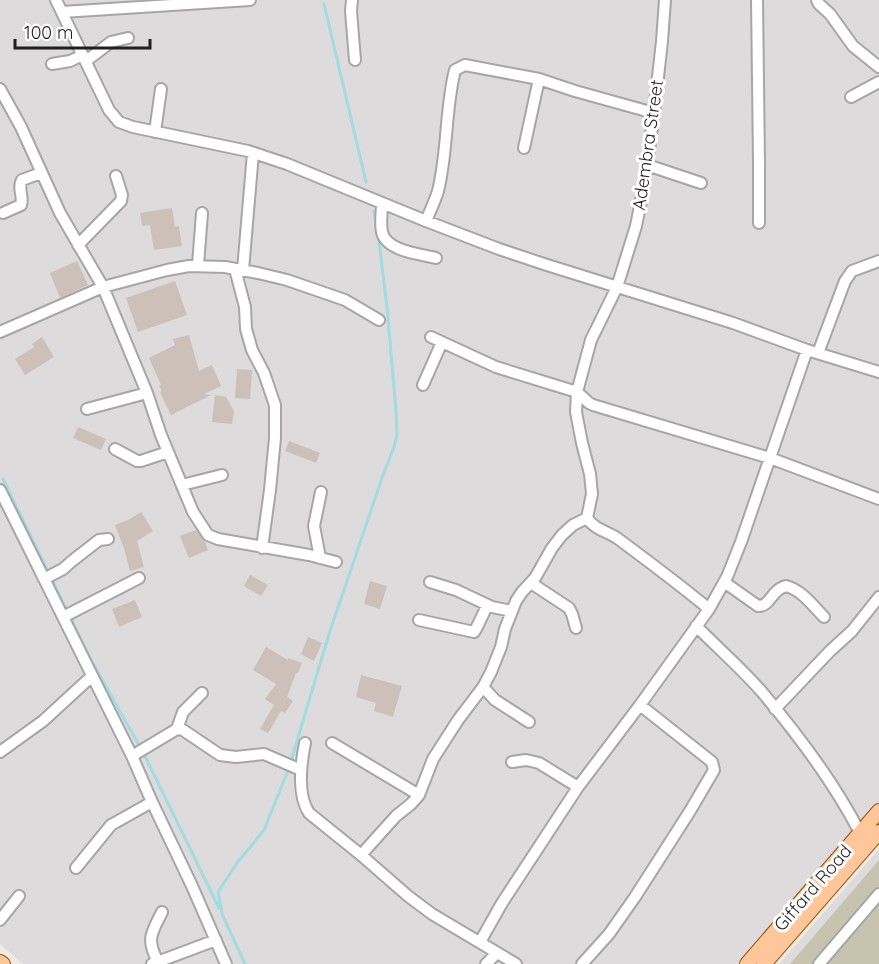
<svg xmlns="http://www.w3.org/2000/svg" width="879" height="964" font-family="Quicksand,sans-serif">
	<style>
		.residential { fill: #dddbdc }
		.construction { fill: #c6c3ae }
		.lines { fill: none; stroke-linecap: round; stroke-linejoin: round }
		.stream { stroke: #a0dce2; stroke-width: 3 }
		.building { fill: #cdc0b9 }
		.minor-casing { stroke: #a6a6a6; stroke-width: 14 }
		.major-casing { stroke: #995200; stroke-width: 16 }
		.minor { stroke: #fff; stroke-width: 10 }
		.major { stroke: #ffc69a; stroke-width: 14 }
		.labels { text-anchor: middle; stroke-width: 6; stroke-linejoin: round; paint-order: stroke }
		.street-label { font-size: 18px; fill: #1f1f1f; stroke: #fff }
	</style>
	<rect width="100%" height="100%" fill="#f0eae4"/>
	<path class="residential" d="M0,0H879V804L740,964H23L0,944Z
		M879,849V964H779Z"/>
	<path class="construction" d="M879,860V964H790Z"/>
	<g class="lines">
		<path class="stream" d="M324,4L366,182
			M374,211L376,224
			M3,479L90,658L140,747
			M143,752L219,908
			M291,761L329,634L382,478L394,447L397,435L396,411L387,307L378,234
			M222,914L218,892L237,863L264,830L289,768
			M222,914L245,964"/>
	</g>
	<path class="building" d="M172,208L175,227L179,226L182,246L154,250L150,225L142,226L140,213Z
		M77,261L88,285L60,298L50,273Z
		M175,281L187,315L138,332L126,298Z
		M189,335L199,371L212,365L221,386L204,394L211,395L171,415L160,392L162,391L159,386L161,385L149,358L175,345L173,339Z
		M42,337L54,357L25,375L15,359L34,347L32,344Z
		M237,369L252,370L250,399L235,398Z
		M215,395L226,397L234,411L232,424L212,422Z
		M78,427L106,439L101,450L73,438Z
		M289,441L320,453L316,463L285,451Z
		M141,512L153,531L137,541L144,567L130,571L124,548L115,525L130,519Z
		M196,530L205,542L208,550L189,558L180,536Z
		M250,575L268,585L261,596L244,586Z
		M370,581L387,586L380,609L364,604Z
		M135,600L142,617L119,627L112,609Z
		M308,637L322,643L314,661L301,654Z
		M266,647L288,660V658L302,663L298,673H296L287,697L293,701L285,713L281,711L268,733L260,729L274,705L265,699L276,684L253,670Z
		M361,675L402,686L393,717L374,711L376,703L356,697Z"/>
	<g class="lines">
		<g class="minor-casing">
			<path id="minor" d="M56,0L109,110L119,122L133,127L248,151L287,164L426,221L499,249L547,265L733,323L807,350L879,372
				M352,0L351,11L355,60
				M665,0L662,41L654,113L644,186L636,226L617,287L591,340L577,392L576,412L582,443L590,474L592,494L587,518C594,529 606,531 617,538C648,561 679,584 709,609
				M757,0L759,162V223
				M817,0L819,4L830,14L853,46L879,67
				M62,12L250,0
				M86,61L111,42L128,38
				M52,64L70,61L83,55
				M0,89L21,127L60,213L103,287L147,393L161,435L193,512L208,535L218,539L309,555L336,562
				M851,97L879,82
				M155,132L161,89
				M524,148L539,79
				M647,165L701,183
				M382,203C382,213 380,223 382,232C386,251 420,254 436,258
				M3,213L21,205C24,196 17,188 22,180L41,173
				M426,221C430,211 435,201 438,191C448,151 445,109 455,70L465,65L539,79L575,91L654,113
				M78,245L121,201L122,195L116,176
				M198,265L202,213
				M235,269L245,307L246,329L252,350L264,373L275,405V438L270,490L262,548
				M243,270L253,153
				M0,332L103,287L167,270L189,266L225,267L258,273L287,280L345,300L379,320
				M431,337L496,367L577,392L589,403L593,405L770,458L879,499
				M818,353L845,281L852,271L879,261
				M423,385L442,342
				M87,409L147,393
				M115,449L137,461H141L168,452
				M182,485L222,475
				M0,490L132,756L152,802L192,886L226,964
				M320,558L314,526L321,492
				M44,579L63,569L72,561L99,540L108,539
				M430,582L456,590L492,607L512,611
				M724,582L758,606C768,606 770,597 777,591C780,588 783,587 786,586C802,590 813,606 824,617
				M531,583L569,608L572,614L576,628
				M63,617L139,578
				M419,620L474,632L476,629L487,606
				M696,626C718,648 742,669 762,692C799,736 834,782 860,833
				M483,687L495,700L529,722
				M775,709L830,651L852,631L879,597
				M177,729L183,712L202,693
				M305,743C301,763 297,795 309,813L361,855L408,896L432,914L516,964
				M332,743L419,795
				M0,752L43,721L92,676
				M132,756L177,729L183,730L220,755L236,757L264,754L301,770
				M512,762L526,760L539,763L578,787
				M361,855L396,816L411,804L419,795L433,759L458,720L483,687L491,672L501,647L505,629L516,601L522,592L535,578L552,548L562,535L573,525L587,518
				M76,868L111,825L152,802
				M0,920L19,896
				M480,942L502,903L578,787L640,705L709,609L727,577L741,542L807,350
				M158,962C146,939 151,934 162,912
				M152,964L216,940
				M486,964L497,953
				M582,964L609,934L635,897L690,811L714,770L712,762L640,705
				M819,964L879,894"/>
		</g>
		<g class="major-casing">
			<path id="major" d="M0,962L3,964
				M747,964L879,811
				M764,964L879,832"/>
		</g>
		<use href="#minor" class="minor"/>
		<use href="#major" class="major"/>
	</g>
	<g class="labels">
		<g class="street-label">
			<text transform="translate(648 145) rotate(-82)" y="6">Adembra Street</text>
			<text transform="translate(813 888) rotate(-49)" y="6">Giffard Road</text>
		</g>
	</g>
	<path d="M15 39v9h135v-9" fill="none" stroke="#1f1f1f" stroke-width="3"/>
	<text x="24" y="39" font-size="18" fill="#1f1f1f" stroke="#ffffff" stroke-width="4.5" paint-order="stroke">100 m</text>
</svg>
